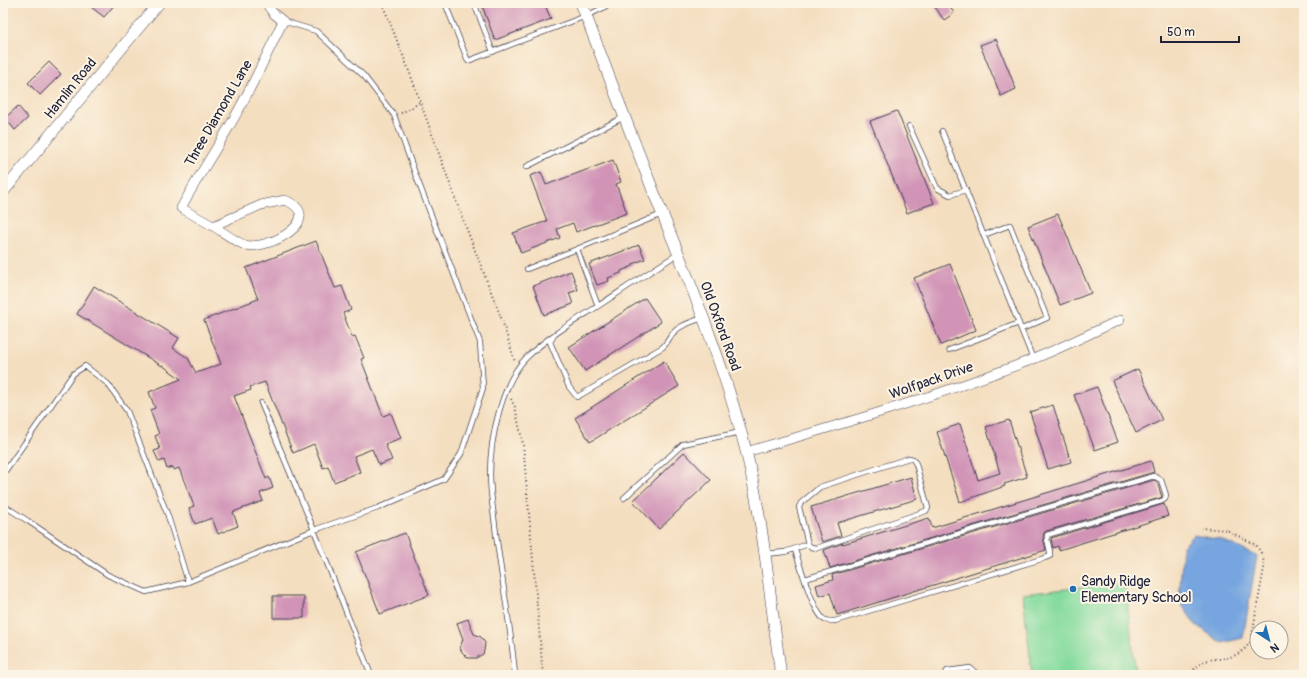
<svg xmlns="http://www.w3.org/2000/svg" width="1307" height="678" font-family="Pangolin,sans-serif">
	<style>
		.green { fill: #84db9e; stroke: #537e6c }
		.water { fill: #76a5df; stroke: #4c648d }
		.building { fill: #d194b7 }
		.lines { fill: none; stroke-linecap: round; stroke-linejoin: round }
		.service-casing { stroke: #423e4f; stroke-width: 6 }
		.minor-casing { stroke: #423e4f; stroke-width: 10 }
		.tertiary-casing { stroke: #423e4f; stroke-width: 12 }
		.path { stroke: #423e4f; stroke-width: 2; stroke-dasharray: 1 3; stroke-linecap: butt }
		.service { stroke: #fff; stroke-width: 4.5 }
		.minor { stroke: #fff; stroke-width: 9 }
		.tertiary { stroke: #fff; stroke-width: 11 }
		.poi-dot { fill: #1f6fb2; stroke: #fcf5e5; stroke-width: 1.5 }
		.labels { text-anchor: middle; stroke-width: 4; stroke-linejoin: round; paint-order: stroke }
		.street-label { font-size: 14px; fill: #22223b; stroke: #fcf5e5 }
		.poi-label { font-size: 14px; fill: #22223b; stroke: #fcf5e5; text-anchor: start }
	</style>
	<rect width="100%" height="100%" fill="#fcf5e5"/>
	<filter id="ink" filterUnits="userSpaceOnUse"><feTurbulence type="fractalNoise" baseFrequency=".025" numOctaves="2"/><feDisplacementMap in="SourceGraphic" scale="8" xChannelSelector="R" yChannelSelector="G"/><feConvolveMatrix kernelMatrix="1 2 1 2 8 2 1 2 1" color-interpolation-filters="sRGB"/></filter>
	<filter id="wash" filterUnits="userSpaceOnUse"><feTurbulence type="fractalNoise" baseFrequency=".012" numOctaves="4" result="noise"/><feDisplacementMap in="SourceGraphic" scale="16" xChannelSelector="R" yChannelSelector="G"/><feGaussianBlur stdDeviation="0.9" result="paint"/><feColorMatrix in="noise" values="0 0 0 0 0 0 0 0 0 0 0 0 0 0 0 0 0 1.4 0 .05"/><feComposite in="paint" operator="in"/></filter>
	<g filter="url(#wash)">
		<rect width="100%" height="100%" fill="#f4dec0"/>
		<path class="green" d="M1125,582L1136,675H1032L1023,594Z"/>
		<path class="water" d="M1194,535L1222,540L1257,556L1243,638L1222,643L1195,624L1179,601L1183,546Z"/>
		<g id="blocks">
			<path class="building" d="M86,3H116L104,17Z
				M481,3H544L551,19L495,40Z
				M932,3H947L954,13L944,20Z
				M996,39L1016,89L1001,96L980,45Z
				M49,62L61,74L40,95L28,83Z
				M18,106L28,118L15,130L5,118Z
				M897,111L934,203L907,213L870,121Z
				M613,160L621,182L616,184L627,213L576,232L573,223L557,229L560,238L521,253L513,233L547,221L530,176L541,172L546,185Z
				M1058,214L1091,293L1060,305L1028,226Z
				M316,241L335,288L342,286L351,310L343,313L352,337L355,336L364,358L361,359L383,416L391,413L401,438L385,444L392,460L379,465L372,449L354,456L360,472L334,482L328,466L323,468L314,444L293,453L265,382L250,387L251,390L234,396L266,479L269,477L273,488L260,493L263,501L233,512L238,526L218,534L212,518L195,524L189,508L194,506L179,468L174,470L173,467L167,469L164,460L159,462L154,451L160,449L155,436L159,434L150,410L155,408L149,392L181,379L162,365V366L77,314L94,286L179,338L173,348L188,358L196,373L221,364L204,320L258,299L246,268Z
				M639,245L645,259L633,264V266L621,271V273L608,278L609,281L597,285L589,264Z
				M950,264L976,330L941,345L914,278Z
				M571,271L578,290L569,293L573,304L544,315L533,286Z
				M645,298L661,322L585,371L569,347Z
				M664,361L679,386L590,442L575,418Z
				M1138,369L1162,420L1136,433L1112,381Z
				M1097,387L1118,442L1095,450L1074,395Z
				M1053,405L1071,462L1048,469L1030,412Z
				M1009,420L1027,477L1004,484L1005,486L960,502L937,432L960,424L978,480L1000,473L986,427Z
				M684,452L711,480L659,529L633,501Z
				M1151,461L1154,472L830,568L824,550L843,543V544L929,518L932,528Z
				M911,477L917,499L837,523L841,536L822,542L811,507Z
				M1154,480L1157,482L1162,497L1160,498L1046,531L1044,533L1043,537L1046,550L837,615L830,593L819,596L816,585L833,580L832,575Z
				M1164,504L1168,516L1059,550L1058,546L1053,548L1051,538Z
				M405,533L429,595L380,614L356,552Z
				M273,596H304V618H273Z
				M468,619L474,634L481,637L485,643L484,651L483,654L476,658H468L462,652L460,648L463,639L457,623Z"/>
		</g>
	</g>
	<g filter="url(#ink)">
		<use href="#blocks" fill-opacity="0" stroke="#423e4f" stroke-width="1"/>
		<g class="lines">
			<g class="service-casing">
				<path id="service" d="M445,3L468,61L586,16L603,8L610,3
					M474,3L493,52
					M909,126L937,188L950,195L966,190
					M942,131L1033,359
					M526,167L624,117
					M984,235L1010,225L1047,318L1022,329
					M527,269L577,249
					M598,306L577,249L662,214
					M553,337L550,342L569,387L577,397L663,347C668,342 670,336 674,332C680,325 694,321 703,318
					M949,350L1019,323
					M261,403L314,530L371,675
					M3,474L73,374L85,366L108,384L127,411L168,516L188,582
					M624,498L683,444L741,432
					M3,505L28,521L108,575L146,592L188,582L314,530L378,508L444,479L461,454L483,388L480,342L416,176L394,115L364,76L316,31L283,21
					M795,550C800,564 813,613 825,620C828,621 832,621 835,621L1045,558L1050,556C1051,548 1046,542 1047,535L1162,501L1165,499L1166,495L1161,480L1154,476L805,579
					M766,554L785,552L808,544L799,507L801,503L820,487L909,458L913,459L916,464L928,508L926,511L817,548L811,547L808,544
					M515,675C511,628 502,581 496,534C494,514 490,494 490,474C490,439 502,380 528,356C547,338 570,324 592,310C621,291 649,272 678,254
					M945,675L947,671L970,668L975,672L976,675"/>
			</g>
			<g class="minor-casing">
				<path id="minor" d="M285,200C328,218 269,251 245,245C239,244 220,230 213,226L261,205Z
					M213,226L181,208C196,180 213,154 229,127C249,93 266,57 283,21L273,13L266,3
					M746,452C839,425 932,398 1023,363C1056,351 1088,334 1120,320"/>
			</g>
			<g class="tertiary-casing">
				<path id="tertiary" d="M581,3C607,71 633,140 660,208C692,287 725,368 746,451C764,524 770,601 781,675
					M3,192L159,3"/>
			</g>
			<path class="path" d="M382,3L408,68L462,217L502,320L515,362
				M401,113L411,108L420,102
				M511,399L515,407L523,444L543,675
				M1188,675C1195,669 1200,662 1209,660C1213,659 1218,659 1222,659C1236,656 1243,653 1251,641L1264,568L1263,556L1256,545L1227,530L1201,528"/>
			<use href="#service" class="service"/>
			<use href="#minor" class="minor"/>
			<use href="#tertiary" class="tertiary"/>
		</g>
	</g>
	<circle class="poi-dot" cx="1073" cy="589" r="4"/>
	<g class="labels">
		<g class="street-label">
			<text transform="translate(70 88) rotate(-51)" y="5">Hamlin Road</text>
			<text transform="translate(218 113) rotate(-60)" y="5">Three Diamond Lane</text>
			<text transform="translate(721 326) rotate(70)" y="5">Old Oxford Road</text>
			<text transform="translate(931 380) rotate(-19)" y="5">Wolfpack Drive</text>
		</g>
		<g class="poi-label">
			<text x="1081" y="586">Sandy Ridge<tspan x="1081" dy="16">Elementary School</tspan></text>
		</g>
	</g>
	<rect width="1307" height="678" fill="none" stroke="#fcf5e5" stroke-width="16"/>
	<g transform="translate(1269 640) rotate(144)"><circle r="19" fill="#fcf5e5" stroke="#a5a1a1"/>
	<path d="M0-3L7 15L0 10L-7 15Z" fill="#1f6fb2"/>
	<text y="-6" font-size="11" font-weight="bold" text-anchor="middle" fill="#22223b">N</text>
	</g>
	<path d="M1161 36v6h78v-6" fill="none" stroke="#22223b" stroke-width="2"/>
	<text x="1167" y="36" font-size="12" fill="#22223b" stroke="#fcf5e5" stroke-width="3" paint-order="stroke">50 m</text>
</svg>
